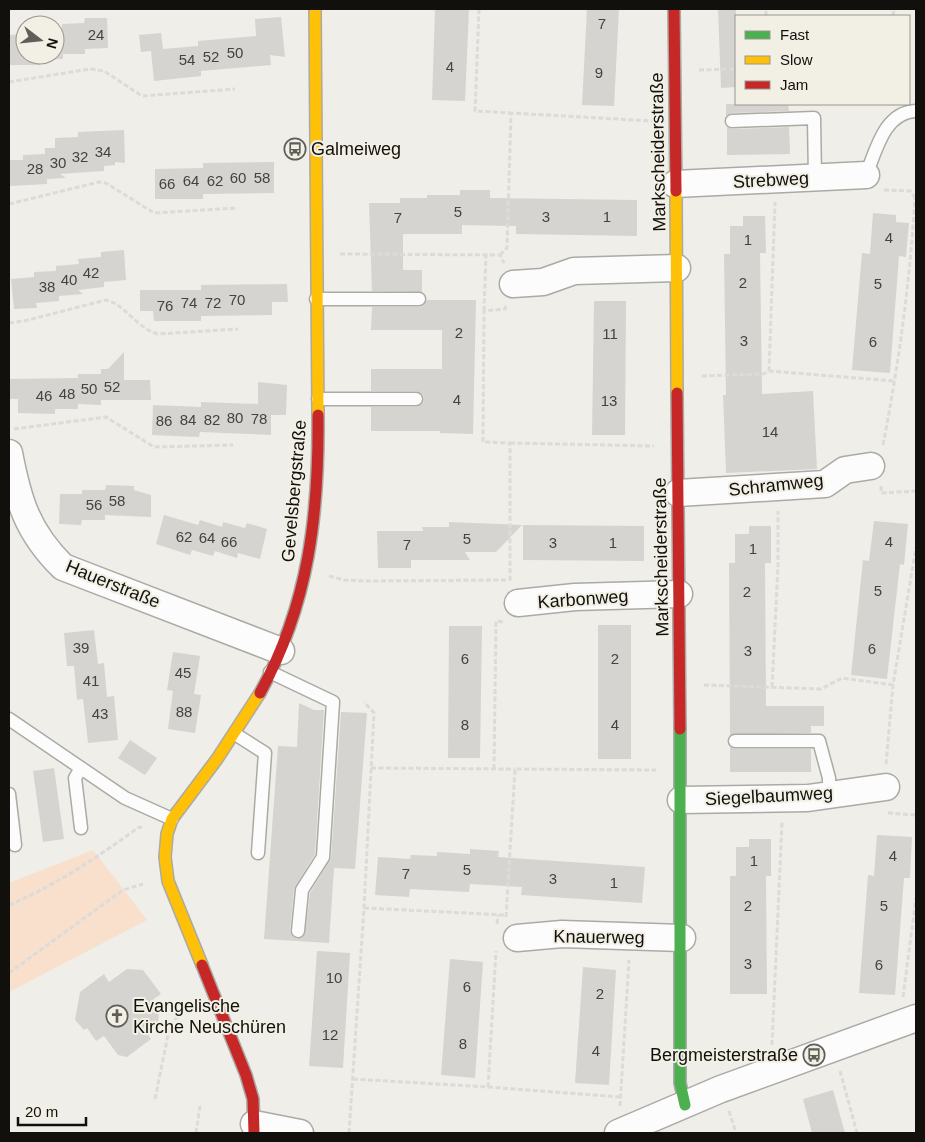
<svg xmlns="http://www.w3.org/2000/svg" width="925" height="1142" font-family="Helvetica,sans-serif">
	<style>
		.green { fill: #f8e0cc }
		.building { fill: #d6d4d0 }
		.lines { fill: none; stroke-linecap: round; stroke-linejoin: round }
		.lane-casing { stroke: #abaaa5; stroke-width: 15 }
		.street-casing { stroke: #abaaa5; stroke-width: 29 }
		.fast-casing { stroke: #abaaa5; stroke-width: 14 }
		.slow-casing { stroke: #abaaa5; stroke-width: 14 }
		.jam-casing { stroke: #abaaa5; stroke-width: 14 }
		.path { stroke: #dcdbda; stroke-width: 3; stroke-dasharray: 5 2.5; stroke-linecap: butt }
		.lane { stroke: #fdfcfc; stroke-width: 12 }
		.street { stroke: #fdfcfc; stroke-width: 26 }
		.fast { stroke: #4caf50; stroke-width: 11 }
		.slow { stroke: #ffc107; stroke-width: 11 }
		.jam { stroke: #c62828; stroke-width: 11 }
		.labels { text-anchor: middle; stroke-width: 4; stroke-linejoin: round; paint-order: stroke }
		.number-label { font-size: 15px; fill: #44433f }
		.poi-label { font-size: 18px; fill: #11100c; stroke: #f2efe5; text-anchor: start }
		.street-label { font-size: 18px; fill: #11100c; stroke: #f2efe5 }
	</style>
	<rect width="100%" height="100%" fill="#efeee8"/>
	<path class="green" d="M93,850L147,920L9,992V883Z"/>
	<path class="building" d="M435,9H469L465,101L432,100Z
		M587,9H619L614,106L582,105Z
		M718,9H736V87L721,88Z
		M281,17L285,57L270,55L271,65L201,71V76L154,81L151,51L141,52L139,35L161,33L163,49L198,46V41L256,36L255,19Z
		M85,18H107L108,48L85,49V54H63V59L40,60V65H9V35L25,34V55H55V29H62V24L84,23Z
		M726,104H788L789,111L732,113L726,116Z
		M727,127L732,129L789,127L790,154L727,155Z
		M124,130L125,163L115,162V165L104,166V171L60,174L66,178L47,179V184L9,186V160H23V155L45,154V148H55V138L78,137V132Z
		M274,162V193L203,194V199H155V169L203,168V163Z
		M460,190H490V198L637,200V236L516,234V226L462,225V234H403V270H422V292L372,291L369,203H400V198H427V195H460Z
		M873,213L896,215V222L909,223L906,257L899,256L890,373L852,370L862,253L870,254Z
		M743,216H765L766,253H760L762,394L813,391L817,469L726,473L723,395H726L724,254H730V226H743Z
		M124,250L126,280L104,282V287L78,290L83,294L59,296V301L36,303L37,308L14,309L11,279L34,277V272L56,271V266L79,264L78,259L101,257V252Z
		M287,284L288,302H272V315L201,316V321H154L153,311H140V290H201V285Z
		M427,300H476L473,434L440,433V431H371V407H416L423,403L424,399L423,395L416,391H371V369H442V330H371L372,307H419L423,306Z
		M594,301H626L625,435H592Z
		M124,352V380H150L151,400H101V405L78,404V409H55V414L18,413V399H9V379L78,378V374H101V369H108Z
		M258,382L287,385L286,415H271V435L200,432L199,437L152,435L153,405L201,407V402L258,404Z
		M106,485L134,486V490L151,495V517L105,515V520H82L81,525L59,524L60,494H82V490H105Z
		M164,515L198,525L200,520L222,527L223,522L245,528L247,523L267,529L260,559L238,553L237,558L215,551L213,556L192,550L190,555L156,544Z
		M874,521L908,524L904,565L900,564L887,679L851,675L863,560L869,561Z
		M449,522L522,525L496,552H465L470,560H411V568H378L377,531H423L422,527H449Z
		M523,525L644,526V561L523,560Z
		M749,526H771V563H765L766,706H824V726H811V733L730,735L729,563H735V534H749Z
		M598,625H631V759H598Z
		M449,626H482L480,758H448Z
		M94,630L98,664L104,663L107,697L114,696L118,740L88,743L83,699L77,700L74,666H67L64,633Z
		M173,652L200,656L194,694L201,695L195,733L168,729L173,691L167,690Z
		M299,703L314,710H324L315,854L294,889L290,931L293,937L297,939L305,935L310,893L331,858L341,712L367,713L355,869L334,868L329,943L264,939L278,746L297,747Z
		M130,740L157,758L145,775L118,758Z
		M730,747L735,749H811V772H730Z
		M54,768L64,839L43,842L33,771Z
		M877,835L912,837L910,878H904L895,995L859,993L868,875L874,876Z
		M749,839H771V876H766L767,994H730V876H736V847H749Z
		M470,849L499,851L498,857L645,867L642,903L521,895L522,887L470,884L469,892L410,889L409,897L375,895L378,857L410,859L411,855L437,856V852L470,854Z
		M317,951L350,953L343,1068L309,1066Z
		M450,959L483,962L475,1078L441,1075Z
		M583,967L616,970L609,1085L575,1083Z
		M127,969L143,970L161,994L151,1001L159,1012L158,1025L147,1033L151,1039L127,1057L118,1055L104,1036L96,1041L87,1028L84,1030L75,1020L80,992L104,974L109,982Z
		M833,1090L845,1133H812L803,1099Z"/>
	<g class="lines">
		<g class="lane-casing">
			<path id="lane" d="M732,121L814,118L815,178
				M866,175C876,151 884,112 916,111
				M316,299H419
				M318,399H416
				M270,672L333,702L323,857L302,890L298,931
				M9,719L125,798L172,819
				M235,734L265,753L258,853
				M735,741H819L829,778V795
				M9,794L15,845
				M81,828L75,778L81,768"/>
		</g>
		<g class="street-casing">
			<path id="street" d="M675,184L866,175
				M513,284L543,282L574,271L677,268
				M9,453C18,500 27,532 63,567L281,651
				M678,493L825,484L845,470L871,466
				M518,603L575,597L679,594
				M681,800L808,798L886,787
				M517,938L562,934L682,938
				M254,1124L300,1133
				M618,1133L721,1089L916,1018"/>
		</g>
		<g class="fast-casing">
			<path id="fast" d="M680,729V1083L685,1105"/>
		</g>
		<g class="slow-casing">
			<path id="slow" d="M315,9L318,415
				M676,191L677,393
				M202,965L168,881L165,857L167,834L172,819L217,759L260,693"/>
		</g>
		<g class="jam-casing">
			<path id="jam" d="M674,9L676,191
				M677,393L680,729
				M260,693C309,604 319,514 318,415
				M202,965L246,1075L253,1099L254,1133"/>
		</g>
		<path class="path" d="M479,9L475,111L511,113
			M766,16V9
			M893,16L894,9
			M699,70L736,69
			M9,82L90,69L104,71L142,96L235,89
			M884,190L910,191L916,199
			M9,204L99,182L106,183L154,213L237,208
			M340,254L500,255L504,263
			M500,255L507,248L511,113L652,121
			M506,306L505,309L484,311L483,442L510,443V582
			M484,311L486,255
			M9,323L24,321L106,300C125,304 136,328 158,334L238,329
			M769,371L775,202
			M702,376L763,374L769,371L895,381
			M14,429L106,417L154,447L233,445
			M510,443L654,446
			M883,445C899,363 910,281 915,198
			M881,486V493L916,491
			M329,576L344,580L367,581L507,580
			M704,685L821,689L842,678L893,685
			M772,687L778,565V511
			M886,764L893,685L916,547
			M371,768L515,769
			M494,769L496,621L503,622
			M888,813L916,815
			M9,905C56,885 98,857 139,827L144,828
			M364,908L506,915
			M506,917L515,769L656,770
			M497,924L498,915
			M9,973L123,890L143,884
			M903,997L916,898
			M772,1045L782,822
			M840,1071L857,1133
			M353,1079L488,1087L496,951
			M488,1087L620,1097
			M155,1099L170,1025L177,1017
			M620,1106L629,960
			M729,1111L736,1133
			M196,1133L200,1106
			M349,1133L364,908L374,713L364,702"/>
		<use href="#lane" class="lane"/>
		<use href="#street" class="street"/>
		<use href="#fast" class="fast"/>
		<use href="#slow" class="slow"/>
		<use href="#jam" class="jam"/>
	</g>
	<defs>
		<g id="bus-ring" transform="scale(1.125)"><circle r="9.5" fill="#f2efe5" stroke="#5f5e59" stroke-width="1.5"/><path d="M-5-6H5V4H4V6H2V4H-2V6H-4V4H-5ZM-3.5-4V0h7V-4ZM-3.5 1.2v1.5H-2V1.2ZM2 1.2v1.5H3.5V1.2Z" fill="#5f5e59"/></g>
		<g id="church-ring" transform="scale(1.125)"><circle r="9.5" fill="#f2efe5" stroke="#5f5e59" stroke-width="1.5"/><path d="M-1.2-6h2.4v3.5h3.3v2.4h-3.3V6h-2.4V-.1h-3.3v-2.4h3.3Z" fill="#5f5e59"/></g>
	</defs>
	<g fill-rule="evenodd">
		<use href="#bus-ring" x="295" y="149"/>
		<use href="#church-ring" x="117" y="1016"/>
		<use href="#bus-ring" x="814" y="1055"/>
	</g>
	<g class="labels">
		<g class="number-label">
			<text x="602" y="29">7</text>
			<text x="96" y="40">24</text>
			<text x="235" y="58">50</text>
			<text x="211" y="62">52</text>
			<text x="187" y="65">54</text>
			<text x="450" y="72">4</text>
			<text x="599" y="78">9</text>
			<text x="103" y="157">34</text>
			<text x="80" y="162">32</text>
			<text x="58" y="168">30</text>
			<text x="35" y="174">28</text>
			<text x="238" y="183">60</text>
			<text x="262" y="183">58</text>
			<text x="191" y="186">64</text>
			<text x="215" y="186">62</text>
			<text x="167" y="189">66</text>
			<text x="458" y="217">5</text>
			<text x="546" y="222">3</text>
			<text x="607" y="222">1</text>
			<text x="398" y="223">7</text>
			<text x="889" y="243">4</text>
			<text x="748" y="245">1</text>
			<text x="91" y="278">42</text>
			<text x="69" y="285">40</text>
			<text x="743" y="288">2</text>
			<text x="878" y="289">5</text>
			<text x="47" y="292">38</text>
			<text x="237" y="305">70</text>
			<text x="189" y="308">74</text>
			<text x="213" y="308">72</text>
			<text x="165" y="311">76</text>
			<text x="459" y="338">2</text>
			<text x="610" y="339">11</text>
			<text x="744" y="346">3</text>
			<text x="873" y="347">6</text>
			<text x="112" y="392">52</text>
			<text x="89" y="394">50</text>
			<text x="67" y="399">48</text>
			<text x="44" y="401">46</text>
			<text x="457" y="405">4</text>
			<text x="609" y="406">13</text>
			<text x="235" y="423">80</text>
			<text x="259" y="424">78</text>
			<text x="188" y="425">84</text>
			<text x="212" y="425">82</text>
			<text x="164" y="426">86</text>
			<text x="770" y="437">14</text>
			<text x="117" y="506">58</text>
			<text x="94" y="510">56</text>
			<text x="184" y="542">62</text>
			<text x="207" y="543">64</text>
			<text x="467" y="544">5</text>
			<text x="229" y="547">66</text>
			<text x="889" y="547">4</text>
			<text x="553" y="548">3</text>
			<text x="613" y="548">1</text>
			<text x="407" y="550">7</text>
			<text x="753" y="554">1</text>
			<text x="878" y="596">5</text>
			<text x="747" y="597">2</text>
			<text x="81" y="653">39</text>
			<text x="872" y="654">6</text>
			<text x="748" y="656">3</text>
			<text x="465" y="664">6</text>
			<text x="615" y="664">2</text>
			<text x="183" y="678">45</text>
			<text x="91" y="686">41</text>
			<text x="184" y="717">88</text>
			<text x="100" y="719">43</text>
			<text x="465" y="730">8</text>
			<text x="615" y="730">4</text>
			<text x="893" y="861">4</text>
			<text x="754" y="866">1</text>
			<text x="467" y="875">5</text>
			<text x="406" y="879">7</text>
			<text x="553" y="884">3</text>
			<text x="614" y="888">1</text>
			<text x="748" y="911">2</text>
			<text x="884" y="911">5</text>
			<text x="748" y="969">3</text>
			<text x="879" y="970">6</text>
			<text x="334" y="983">10</text>
			<text x="467" y="992">6</text>
			<text x="600" y="999">2</text>
			<text x="330" y="1040">12</text>
			<text x="463" y="1049">8</text>
			<text x="596" y="1056">4</text>
		</g>
		<g class="poi-label">
			<text x="311" y="155">Galmeiweg</text>
			<text x="133" y="1012">Evangelische<tspan x="133" dy="21">Kirche Neuschüren</tspan></text>
			<text x="798" y="1061" text-anchor="end">Bergmeisterstraße</text>
		</g>
		<g class="street-label">
			<text transform="translate(658 152) rotate(-91)" y="6">Markscheiderstraße</text>
			<text transform="translate(771 180) rotate(-3)" y="6">Strebweg</text>
			<text transform="translate(776 485) rotate(-6)" y="6">Schramweg</text>
			<text transform="translate(294 491) rotate(-85)" y="6">Gevelsbergstraße</text>
			<text transform="translate(661 557) rotate(-91)" y="6">Markscheiderstraße</text>
			<text transform="translate(113 584) rotate(22)" y="6">Hauerstraße</text>
			<text transform="translate(583 599) rotate(-4)" y="6">Karbonweg</text>
			<text transform="translate(769 796) rotate(-3)" y="6">Siegelbaumweg</text>
			<text transform="translate(599 937) rotate(1)" y="6">Knauerweg</text>
		</g>
	</g>
	<rect width="925" height="1142" fill="none" stroke="#11100c" stroke-width="20"/>
	<rect x="735" y="15" width="175" height="90" fill="#f2efe5" stroke="#98968e"/>
	<rect x="745" y="31" width="25" height="8" fill="#4caf50" stroke="#98968e"/>
	<text x="780" y="40" font-size="15" fill="#11100c">Fast</text>
	<rect x="745" y="56" width="25" height="8" fill="#ffc107" stroke="#98968e"/>
	<text x="780" y="65" font-size="15" fill="#11100c">Slow</text>
	<rect x="745" y="81" width="25" height="8" fill="#c62828" stroke="#98968e"/>
	<text x="780" y="90" font-size="15" fill="#11100c">Jam</text>
	<g transform="translate(40 40) rotate(106)"><circle r="24" fill="#f2efe5" stroke="#98968e"/>
	<path d="M0-4L9 19L0 12L-9 19Z" fill="#5f5e59"/>
	<text y="-8" font-size="14" font-weight="bold" text-anchor="middle" fill="#11100c">N</text>
	</g>
	<path d="M18 1117v8h68v-8" fill="none" stroke="#11100c" stroke-width="2.5"/>
	<text x="25" y="1117" font-size="15" fill="#11100c" stroke="#f2efe5" stroke-width="4" paint-order="stroke">20 m</text>
</svg>
